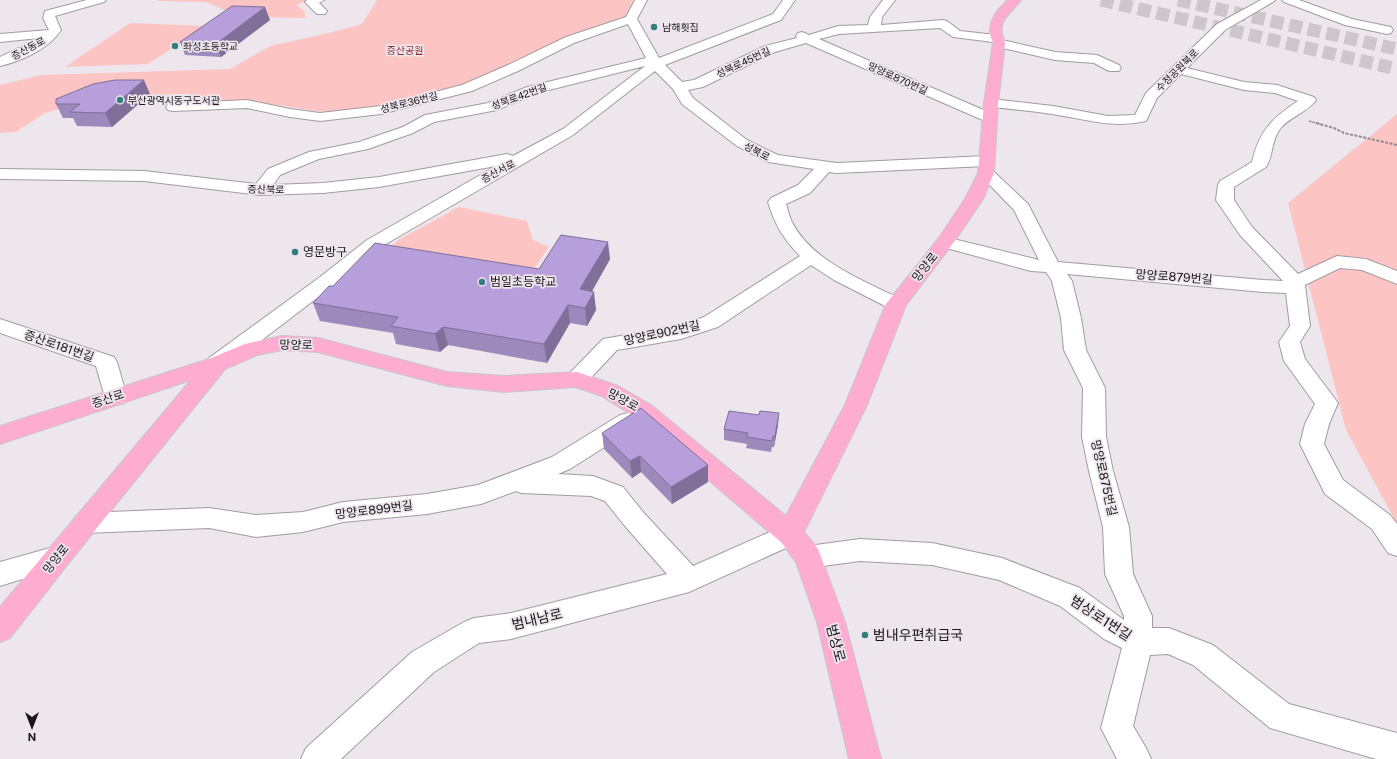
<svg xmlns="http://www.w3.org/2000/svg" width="1397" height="759" font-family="'Public Sans','Noto Sans KR',sans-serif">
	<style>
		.green { fill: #fcc5c3 }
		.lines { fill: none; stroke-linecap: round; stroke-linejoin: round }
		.highway-tunnel { stroke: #cdc7cd; stroke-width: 13; stroke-dasharray: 13 6; stroke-linecap: butt }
		.minor-casing { stroke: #a29ba2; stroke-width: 2 }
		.major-casing { stroke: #c8c7c8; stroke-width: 2 }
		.path-far1 { stroke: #918c91; stroke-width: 1.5; stroke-dasharray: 2.5 1; stroke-linecap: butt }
		.path { stroke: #918c91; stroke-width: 2; stroke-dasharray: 3 1.5; stroke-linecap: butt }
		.minor { fill: #fff; fill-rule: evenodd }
		.major { fill: #ffacd1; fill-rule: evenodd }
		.wall { fill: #9d89bc }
		.shaded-wall { fill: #7f6f99 }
		.building { fill: #b69fdb; stroke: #7f6f99 }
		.poi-dot { fill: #357e7f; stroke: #ede6ed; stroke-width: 1.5 }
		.labels { text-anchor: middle; stroke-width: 3.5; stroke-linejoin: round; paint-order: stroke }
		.far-poi-label { font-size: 10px; fill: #191619; stroke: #ede6ed; text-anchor: start }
		.far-street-label { font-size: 10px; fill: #191619; stroke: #ede6ed }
		.far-park-label { font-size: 10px; fill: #873135; stroke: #ede6ed }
		.poi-label { font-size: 12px; fill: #191619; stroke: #ede6ed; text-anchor: start }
		.street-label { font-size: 12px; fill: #191619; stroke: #ede6ed }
		.near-street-label { font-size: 14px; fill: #191619; stroke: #ede6ed }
		.near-poi-label { font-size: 14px; fill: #191619; stroke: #ede6ed; text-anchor: start }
	</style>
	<rect width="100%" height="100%" fill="#ede6ed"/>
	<path class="green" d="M160,0H309L296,5L305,12V18L254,17L234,14L206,2L156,1Z
		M377,0H633L625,19L452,89L388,106L331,113L243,100L216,102L188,94L101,97L45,113L16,132L0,133V85L41,75L230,69L270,46L333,32L362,24Z
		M130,23L207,26L148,64L65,67Z
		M1397,114V524L1346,430L1288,203Z
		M459,207L527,221L533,240L549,247L530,275L386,252L398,240Z"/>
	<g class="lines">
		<path class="highway-tunnel" d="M1101,0L1397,69
			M1178,0L1397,49"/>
		<g class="minor-casing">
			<path id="minor" d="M87,0H106L104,2L55,16L61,30C49,49 21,61 0,66V57L39,38L0,42V34L49,30L43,18L45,11Z
				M307,0H324L319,3L327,11L325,14H317L305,2Z
				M635,0H647L637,19L659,58L773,14L783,0H795L781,20L665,65L682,82L694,80L765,46L797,38L796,36L798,33L802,32L809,35L838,26L868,25L870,17L883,0H895L882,17L881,25L943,20L947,21L960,31L996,35L1000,36L1002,40L1055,52L1097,55L1119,65L1121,68L1119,71H1109L1094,63L1055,60L994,46L993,42L953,37L940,28L839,34L819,39L995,115L997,118L995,121L990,122L985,121L806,43L775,52L703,87L688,90L693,98L747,140L778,155L837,163L986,156L992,158L994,161L992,164L986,166L837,173L829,172L810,193L786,204C788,210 789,216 792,222C811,261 866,282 903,300L906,304L903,308L896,310L889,308L834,280L811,265L718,327L681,339L617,350L585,384L577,386L569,384L566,379L569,374L603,339L678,326L704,317L800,256C783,238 775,225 768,202L771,198L798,185L814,169L768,162L737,146L682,104L673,89L655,71L573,135L379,248L334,285L225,368L217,370L209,368L206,363L209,358L320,277L367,240L496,166L379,187L323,193L260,195L144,181L0,179V169L144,171L256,184L268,169L309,152L359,142L403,127L425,115L488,103L527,87L646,58L628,24L574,43L518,71L472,91L381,114L320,121L290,117L247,108L173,111L168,110L166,107L168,104L247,100L290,109L320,113L381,106L462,85L508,65L566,37L626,17ZM645,66L563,129L513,156L507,154L379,177L323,183L273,185L280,175L319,159L368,149L413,133L434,122L497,110L537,93Z
				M1261,0H1275L1273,2L1225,30L1187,68L1244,82L1277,85L1314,97L1316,100C1308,112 1289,117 1280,129C1271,141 1273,157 1266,167L1234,187V200L1252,227L1298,274L1337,256L1366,259L1397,271V284L1362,270L1340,268L1305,285L1310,326L1300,342L1305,359L1338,403L1329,424L1324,444L1343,480L1390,515L1397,524V556L1388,553L1372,529L1325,494L1300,444L1305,424L1315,404L1284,361L1279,342L1290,326L1286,293L1263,292L1067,274L1072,281L1081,318L1086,350L1105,388L1106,437L1113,471L1129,527L1133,574L1152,616V628H1169L1213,645L1289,704L1397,733V759H1376L1270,728L1193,665L1168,654L1150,655L1133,726L1146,748L1151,759H1117L1101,728L1122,648L1104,639L1060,606L999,580L932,565L860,561L808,568L798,565L795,557L798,549L808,546L860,539L932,543L1002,558L1080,588L1124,620V616L1105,574L1103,527L1089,471L1082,437L1083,388L1064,350L1061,318L1052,281L1046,272L1031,271L939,246L936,242L939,238L945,237L1039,260L1014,210L978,173L980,170L986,168L992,170L1028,204L1058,262L1263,280L1283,281L1240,235L1216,200L1218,185L1220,181L1252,162C1259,131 1272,118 1298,101L1275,93L1244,90L1181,74L1157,98L1146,121C1113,129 1085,119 1052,114C1032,111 1011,109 991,107L986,106L984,103L986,100L991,99L1053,106L1108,116L1135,115L1146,93L1217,24Z
				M1282,0H1299L1352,19L1391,27L1393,30L1391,33L1387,34L1345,25L1284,2Z
				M0,319L114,357L117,362L127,397L124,403L116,405L108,403L105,397L96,366L0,333Z
				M628,413L636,415L640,421L636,427L570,469L558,474L593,476L623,487L643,512L693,566L790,523L799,526L803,534L799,542L689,592L511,639L479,643L434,672L341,759H301L306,748L412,652L464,622L474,618L511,613L667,574L625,526L605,501L591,496L521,493L516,491L481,504L427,514L343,522L303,532L256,537L209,528L85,533L76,530L72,523L76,516L85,513L209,508L256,515L303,512L343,502L427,494L478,485L552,457L620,415Z
				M57,546L67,549L70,557L67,565L0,586V562Z"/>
		</g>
		<g class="major-casing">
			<path id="major" d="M1008,0H1021C1009,16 995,20 1005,43L998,103L994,173L983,199L954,242L906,305L867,405L804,532L818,549L821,557L845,622L881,759H849L817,622L796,562L781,542L635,417L602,396L575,387L504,392L447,386L318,352L282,350L257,355L225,369L67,565L10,638L0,642V607L191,380L0,444V426L209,359L245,344L282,336L318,338L447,372L504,376L577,372L618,386L651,405L786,516L845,405L886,304L939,238L965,199L978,173L984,103L993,43C985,26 995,11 1008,0Z"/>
		</g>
		<path class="path-far1" d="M1309,121L1320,124"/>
		<path class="path" d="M1316,123L1334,128L1344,133L1397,145"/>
		<use href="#minor" class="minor"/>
		<use href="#major" class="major"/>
	</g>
	<path class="wall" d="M270,20L221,57L185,55L180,42Z
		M150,94L112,127L77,126L73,118H63L56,104Z
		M610,259L592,291L596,310L587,326L570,323L547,363L448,345L440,352L396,344L393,333L320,321L313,303L333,286L539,269Z
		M778,425L774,447H772L771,452L746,448L747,444L724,440V429Z
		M602,433L708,482L672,504L641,472L632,478L604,449Z"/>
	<path class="shaded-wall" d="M265,7L270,20L221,57L216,44Z
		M144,80L150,94L112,127L105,113Z
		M608,242L610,259L583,307L580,289Z
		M594,292L596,310L587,326L585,308Z
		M568,305L570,323L547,363L544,344Z
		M443,327L448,345L440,352L435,334Z
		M779,413L778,425L774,447L775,436Z
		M640,456L641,472L632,478L630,461Z
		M708,465V482L672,504L671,487Z"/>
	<path class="building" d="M232,6L265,7L216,44L180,42Z
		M115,80H144L105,113L70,112L80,104H56V99L93,84Z
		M561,235L608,242L580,289L594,292L585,308L568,305L544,344L443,327L435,334L391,326L398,317L313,303L329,286H333L375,243L539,269Z
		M641,408L708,465L671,487L640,456L630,461L602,433Z
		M729,411L759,415L760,411L779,413L775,436H773L772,441L747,437L748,433L724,429Z"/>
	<g class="poi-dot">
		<circle cx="654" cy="27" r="4"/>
		<circle cx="175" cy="46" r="4"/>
		<circle cx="120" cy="100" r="4"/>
		<circle cx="295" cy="252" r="4"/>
		<circle cx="482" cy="282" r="4"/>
		<circle cx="865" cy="635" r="4"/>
	</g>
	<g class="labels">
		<g class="far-poi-label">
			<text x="662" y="31">남해횟집</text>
			<text x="183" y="50">좌성초등학교</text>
			<text x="128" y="104">부산광역시동구도서관</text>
		</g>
		<g class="far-street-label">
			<text transform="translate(28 48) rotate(-28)" y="4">증산동로</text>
			<text transform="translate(743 62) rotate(-25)" y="4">성북로45번길</text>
			<text transform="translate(1177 70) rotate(-45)" y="4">수정공원북로</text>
			<text transform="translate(898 78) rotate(24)" y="4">망양로870번길</text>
			<text transform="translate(519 96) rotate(-20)" y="4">성북로42번길</text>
			<text transform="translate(409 102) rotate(-14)" y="4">성북로36번길</text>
			<text transform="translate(757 151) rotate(27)" y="4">성북로</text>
			<text transform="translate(498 171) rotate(-28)" y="4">증산서로</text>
			<text transform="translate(266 189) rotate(1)" y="4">증산북로</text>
		</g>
		<g class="far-park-label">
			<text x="405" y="54">증산공원</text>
		</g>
		<g class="poi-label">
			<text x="303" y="256">영문방구</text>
			<text x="490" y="286">범일초등학교</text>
		</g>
		<g class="street-label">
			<text transform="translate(925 267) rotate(-51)" y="4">망양로</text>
			<text transform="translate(1174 277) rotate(4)" y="4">망양로879번길</text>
			<text transform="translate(662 333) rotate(-12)" y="4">망양로902번길</text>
			<text transform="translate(296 345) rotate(1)" y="4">망양로</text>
			<text transform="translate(59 346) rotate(19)" y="4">증산로181번길</text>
			<text transform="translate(108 399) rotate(-18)" y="4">증산로</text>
			<text transform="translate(623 400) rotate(29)" y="4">망양로</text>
			<text transform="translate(1104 478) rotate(77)" y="4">망양로875번길</text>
			<text transform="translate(374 510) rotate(-7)" y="4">망양로899번길</text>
			<text transform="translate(56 559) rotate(-51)" y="4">망양로</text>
		</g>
		<g class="near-street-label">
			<text transform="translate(1101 618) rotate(33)" y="5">범상로1번길</text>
			<text transform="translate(537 619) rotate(-13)" y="5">범내남로</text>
			<text transform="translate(836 643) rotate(75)" y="5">범상로</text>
		</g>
		<g class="near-poi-label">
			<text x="873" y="640">범내우편취급국</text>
		</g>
	</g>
	<g transform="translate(32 727) rotate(180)" stroke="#ede6ed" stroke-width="3" paint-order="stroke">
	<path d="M0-3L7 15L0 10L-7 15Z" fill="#191619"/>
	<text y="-6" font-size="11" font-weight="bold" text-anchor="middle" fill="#191619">N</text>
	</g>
</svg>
